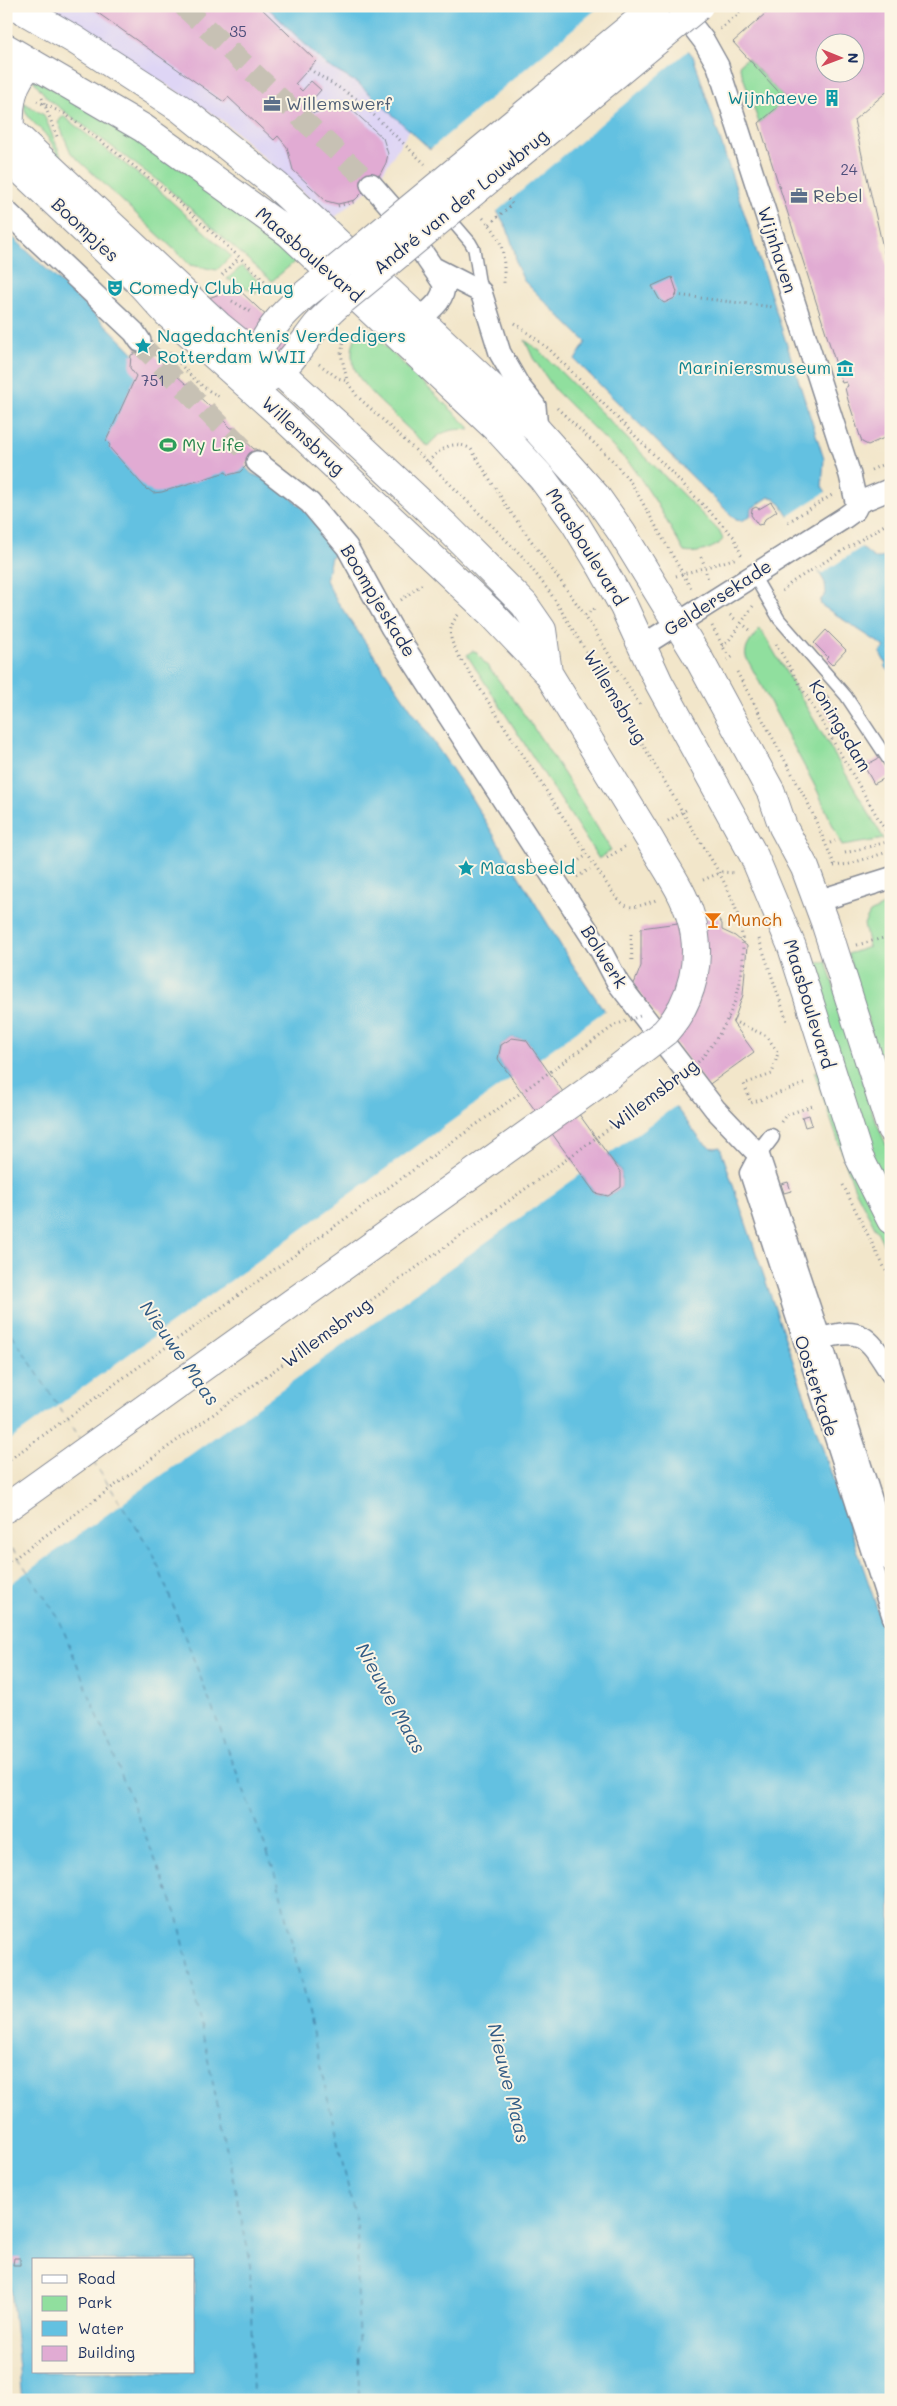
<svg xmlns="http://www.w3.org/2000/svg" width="897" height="2406" font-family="Mali,sans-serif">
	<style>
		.built { fill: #ded5f5 }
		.green { fill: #90df9e; stroke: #56877e }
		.water { fill: #63c1e1; stroke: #3f78a0; fill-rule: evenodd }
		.pier { fill: #f2e6ca }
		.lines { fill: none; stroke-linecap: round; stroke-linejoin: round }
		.ferry { stroke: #315b85; stroke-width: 1; stroke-dasharray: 6 5; stroke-linecap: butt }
		.building { fill: #e1abd3; fill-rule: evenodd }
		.minor-tunnel { stroke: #c7c1b4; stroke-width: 21; stroke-dasharray: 21 11; stroke-linecap: butt }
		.service-casing { stroke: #868a94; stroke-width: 14 }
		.pedestrian-casing { stroke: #868a94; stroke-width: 19 }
		.minor-casing { stroke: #868a94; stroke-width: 24 }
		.secondary-casing { stroke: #868a94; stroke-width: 30 }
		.primary-casing { stroke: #868a94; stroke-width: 30 }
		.path { stroke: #868a94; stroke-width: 3; stroke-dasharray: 1 4; stroke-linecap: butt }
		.service { stroke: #fff; stroke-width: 11 }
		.pedestrian { stroke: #fff; stroke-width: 16 }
		.minor { stroke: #fff; stroke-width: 21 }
		.secondary { stroke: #fff; stroke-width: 28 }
		.primary { stroke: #fff; stroke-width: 28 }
		.secondary-bridge-casing { stroke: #868a94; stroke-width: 30; stroke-linecap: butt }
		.path-bridge { stroke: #868a94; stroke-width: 3; stroke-dasharray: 1 4; stroke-linecap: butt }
		.secondary-bridge { stroke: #fff; stroke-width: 28 }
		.labels { text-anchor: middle; stroke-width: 4; stroke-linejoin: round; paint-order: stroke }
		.number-label { font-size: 15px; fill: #4c4e7b }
		.culture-label { font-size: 18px; fill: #0d838f; stroke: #fcf5e5; text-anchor: start }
		.service-label { font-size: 18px; fill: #4e5e75; stroke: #fcf5e5; text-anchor: start }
		.street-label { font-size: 18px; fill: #1b2f5e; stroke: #fcf5e5 }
		.leisure-label { font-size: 18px; fill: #27864d; stroke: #fcf5e5; text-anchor: start }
		.food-label { font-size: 18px; fill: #c56008; stroke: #fcf5e5; text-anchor: start }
		.water-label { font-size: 19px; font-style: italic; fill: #315b85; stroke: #fcf5e5 }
	</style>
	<rect width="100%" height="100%" fill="#fcf5e5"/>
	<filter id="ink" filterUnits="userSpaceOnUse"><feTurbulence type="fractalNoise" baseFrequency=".02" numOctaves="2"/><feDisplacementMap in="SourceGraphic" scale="10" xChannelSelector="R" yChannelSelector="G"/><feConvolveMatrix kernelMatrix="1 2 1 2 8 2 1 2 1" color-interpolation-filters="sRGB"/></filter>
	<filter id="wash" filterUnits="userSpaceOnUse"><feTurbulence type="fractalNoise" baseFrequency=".0096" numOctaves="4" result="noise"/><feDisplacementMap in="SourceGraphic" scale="20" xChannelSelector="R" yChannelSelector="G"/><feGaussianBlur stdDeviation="1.12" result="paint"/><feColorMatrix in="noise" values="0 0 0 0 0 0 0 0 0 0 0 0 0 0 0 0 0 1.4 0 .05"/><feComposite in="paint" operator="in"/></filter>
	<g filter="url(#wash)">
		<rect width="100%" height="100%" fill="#f2e6ca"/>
		<path class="built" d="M42,6H290L414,123L376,183L333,219L222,120Z"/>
		<path class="green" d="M747,58L786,100L824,65V72L877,89L786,101L759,123L739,65Z
			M33,80H37C128,135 219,188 299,258L272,281L166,187L48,99Z
			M24,103L44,115L62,158L68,167C55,155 57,150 48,138C40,126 24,119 24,103Z
			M63,116L161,192L231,256L217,270L190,265L180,255L71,153L58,122Z
			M242,266L264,286L257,293L227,279Z
			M363,325L469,427L470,430C452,428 440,431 428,446L426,445C413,433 401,422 389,410C364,387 336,361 363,325Z
			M525,340L541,352L719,531L723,539C718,548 695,555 684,552L656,502L632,466L556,391L533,358Z
			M760,628L884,839L842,846L817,790L746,657C743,647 755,636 760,628Z
			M472,651H475C528,713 569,781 611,850L599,859L467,655Z
			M891,902V923L886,925C884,933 884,941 891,946V1097L848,954L869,947L864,924L870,913Z
			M826,961L872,1112L891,1156V1194L872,1156L810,966Z
			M814,1071L823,1074L861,1177L891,1237V1258L854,1187Z"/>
		<path class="water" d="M266,6H650L693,56L824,459L822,486L862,548L874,558H881L891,553V673L884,666L886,664L880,653L885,647L821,605L820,601L826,593L825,583L783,507L775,498L769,497L751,509L750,516L742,521L736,520L575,360L586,342L524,281L516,264L515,253L507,228L497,211L432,147L430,149L359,84L326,65Z
			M6,231L113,332L252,474L275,483L310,515L338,553L331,557L326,580L335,598L467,791L569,959L621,1035L700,1139C706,1145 711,1150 720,1147L891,1649V2400H22L6,2238ZM512,1038L526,1040L621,1172V1187L608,1196L595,1193L498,1059L501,1045ZM34,2260H194V2372H34Z"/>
		<path class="pier" d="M600,6H653L690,49L495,213L432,150L428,151Z
			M827,491L862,547L821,574L815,568L786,518Z
			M607,1009L677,1105L606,1156L537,1060Z
			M514,1076L584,1172L6,1587V1443Z"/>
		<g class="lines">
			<path class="ferry" d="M6,1325L79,1438
				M93,1461L153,1553L277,1878L357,2226L359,2400
				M6,1539L59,1619L178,1917L250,2260L253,2400"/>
		</g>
		<g id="blocks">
			<path class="building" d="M88,6H259L316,61L295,84L302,91L311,81L321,90L306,107L314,113L337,106L351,109L383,138L388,154L386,163L379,176L355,200L338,204L326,201L293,170L287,147L278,136L274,140L228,97L224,102Z
				M774,6H891V88L854,120L891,283V435L868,445L862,442L848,400L845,388L848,386L846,382L842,383L759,123L786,100L733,42ZM824,42H854V72H824Z
				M672,277L677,292L675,298L664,303L659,299L652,286Z
				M237,288L294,342L243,397L157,316Z
				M135,341L143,344L163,363H166V366L186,384H189V387L209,406H212V409L231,428H234V431L254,449H257V462H247L246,466L240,472L228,475L226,472L162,492L153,493L148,489L147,490L109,447L110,445L106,441L136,376L130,368L131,355L136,353Z
				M771,502L777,511L765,519L763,524L758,525L751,515L752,509L756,507L759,509Z
				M826,630L846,650L832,665L826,659L828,657L814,643Z
				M827,696L839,718L832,722L820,701Z
				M881,757L891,775L874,784L864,766Z
				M711,917L718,918L722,924V930L735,936L747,946L743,995L733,1023L754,1052L707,1086L634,984L641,966V928L678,923H696Z
				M512,1038L526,1040L621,1173V1187L608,1196L595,1193L498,1059L501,1045Z
				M809,1115L812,1125L805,1127L802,1117Z
				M788,1182L791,1191L784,1193L781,1184Z
				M14,2258H20V2265H13Z"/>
		</g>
	</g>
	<g filter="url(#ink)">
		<use href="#blocks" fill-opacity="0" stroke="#868a94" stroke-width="1"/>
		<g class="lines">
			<path class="minor-tunnel" d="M183,6L371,184
				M140,341L142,346L257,462"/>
			<g class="service-casing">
				<path id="service" d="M452,221L470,242L474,249L481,292
					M754,576L779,619L846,696L891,764"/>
			</g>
			<g class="pedestrian-casing">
				<path id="pedestrian" d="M771,1137L758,1154L748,1173L891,1618"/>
			</g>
			<g class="minor-casing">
				<path id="minor" d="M371,184L392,208L444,284C445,300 431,309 420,319
					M6,211L134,332L140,341
					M432,267L481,292L500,353L519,386L535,406L537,430
					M257,462L310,503L347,547L391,627L601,951L618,983L715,1109L758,1154L820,1339L891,1561
					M857,503L891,489
					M642,646L844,518L855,510L857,506L850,475L718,66L704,41L677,6
					M818,901L891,878
					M820,1339C864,1325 869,1339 891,1373"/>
			</g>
			<g class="secondary-casing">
				<path id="secondary" d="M6,126L218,325L256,356L280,372L341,428L447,527L524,604L542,630L548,673
					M10,129C9,112 10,92 20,77C23,72 27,69 30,64
					M6,156L136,279L167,313L280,414L491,613L548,673L590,742
					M253,373C260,332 290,305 322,281
					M263,381C291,366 298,349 317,325C325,316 334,308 343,300
					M6,1508L599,1083"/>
			</g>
			<g class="primary-casing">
				<path id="primary" d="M16,6L75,40L181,109L277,186L537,430L596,496L622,533L699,659L771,792L783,827L805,868L825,922L891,1129
					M6,48L143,128L289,233L500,432L542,478L575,523L601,566L624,607L659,683L754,856L792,947L859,1157L891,1220"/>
			</g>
			<path class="path" d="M720,29L748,6
				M309,69L357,99L425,164
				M42,98L58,139
				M37,101L65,114L164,189L259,275L273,290
				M338,206L357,201
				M483,218C506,240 504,257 504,287
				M490,224L512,204L506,197
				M222,275L239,258
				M676,295L773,307
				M232,301L253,313
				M515,323L549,349L680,481L734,537L742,557
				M345,333L341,354L347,380
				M170,352C184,369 201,389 221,397
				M319,364L338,378L347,381L357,396L428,462L523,557L551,594L628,720
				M557,408L613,461L632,484L692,590
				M428,462C440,448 454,439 471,449L509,510L585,615L641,707
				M871,470L891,461
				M788,522L832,495
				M701,557L704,564
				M706,572L708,580
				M676,576L737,558
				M782,591L792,582L891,521
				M401,600L424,583
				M458,615C446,630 450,639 458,655L608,886C625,910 628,911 656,900
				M585,615L596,608
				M730,615L737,621
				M712,626L728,656
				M745,626L750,630
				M776,644L891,840
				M722,646L728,642L753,606
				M727,660L734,656
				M737,672L808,803L835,866
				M668,821L689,808
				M830,843L835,841
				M845,853L891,841
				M607,858L626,846
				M571,866L587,855
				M834,866L849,864L891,851
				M577,877L590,869
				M703,880L722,872L735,873
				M631,934L632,963
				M759,939L787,1021
				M857,945L891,936
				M728,1019L767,1036L778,1053L772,1074L744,1084L751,1103L807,1083
				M781,1122L786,1115L815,1105
				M843,1185L891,1281"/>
			<use href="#service" class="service"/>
			<use href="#pedestrian" class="pedestrian"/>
			<use href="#minor" class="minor"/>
			<use href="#secondary" class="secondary"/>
			<use href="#primary" class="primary"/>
			<g class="secondary-bridge-casing">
				<path id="secondary-bridge" d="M322,281L656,6
					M343,300L699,6
					M590,742C610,775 630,807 650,840C664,865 683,890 691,918C703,957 693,1001 665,1032L599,1083"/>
			</g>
			<path class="path-bridge" d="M6,1462L604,1033L615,1025L643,1015
				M6,1564L690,1070C734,1029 757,963 734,904C723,876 706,851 690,825C670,790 649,755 628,720"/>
			<use href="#secondary-bridge" class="secondary-bridge"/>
		</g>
	</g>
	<defs>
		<g id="building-bare" transform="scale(1.35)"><path d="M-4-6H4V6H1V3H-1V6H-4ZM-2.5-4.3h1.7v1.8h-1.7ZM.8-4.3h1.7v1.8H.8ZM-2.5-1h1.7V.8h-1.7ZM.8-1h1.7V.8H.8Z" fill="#0f9aa8" stroke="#fcf5e5" stroke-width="2.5" paint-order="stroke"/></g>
		<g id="office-bare" transform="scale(1.35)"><path d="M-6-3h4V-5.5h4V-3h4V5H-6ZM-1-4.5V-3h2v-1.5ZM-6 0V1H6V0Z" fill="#5c6f8a" stroke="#fcf5e5" stroke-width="2.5" paint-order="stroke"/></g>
		<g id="theatre-bare" transform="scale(1.35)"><path d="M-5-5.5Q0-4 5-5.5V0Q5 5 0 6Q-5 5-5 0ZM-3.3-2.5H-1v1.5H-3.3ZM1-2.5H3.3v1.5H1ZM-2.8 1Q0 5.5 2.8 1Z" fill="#0f9aa8" stroke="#fcf5e5" stroke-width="2.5" paint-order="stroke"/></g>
		<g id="sight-bare" transform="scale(1.35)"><path d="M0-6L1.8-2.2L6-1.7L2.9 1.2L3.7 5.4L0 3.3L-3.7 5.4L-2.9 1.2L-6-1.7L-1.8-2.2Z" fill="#0f9aa8" stroke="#fcf5e5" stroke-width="2.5" paint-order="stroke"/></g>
		<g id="museum-bare" transform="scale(1.35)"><path d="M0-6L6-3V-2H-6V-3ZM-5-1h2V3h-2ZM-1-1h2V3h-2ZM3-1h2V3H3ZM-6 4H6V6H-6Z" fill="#0f9aa8" stroke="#fcf5e5" stroke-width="2.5" paint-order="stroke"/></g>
		<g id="stadium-bare" transform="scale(1.35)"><path d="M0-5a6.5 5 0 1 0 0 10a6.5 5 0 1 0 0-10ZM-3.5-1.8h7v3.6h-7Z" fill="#2e9e5b" stroke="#fcf5e5" stroke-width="2.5" paint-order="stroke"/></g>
		<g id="bar-bare" transform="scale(1.35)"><path d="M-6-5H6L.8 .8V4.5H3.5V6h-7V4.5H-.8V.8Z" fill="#e8710a" stroke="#fcf5e5" stroke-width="2.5" paint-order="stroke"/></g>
	</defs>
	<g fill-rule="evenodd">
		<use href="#building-bare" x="832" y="98"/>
		<use href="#office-bare" x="272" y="104"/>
		<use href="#office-bare" x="799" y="196"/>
		<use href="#theatre-bare" x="115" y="288"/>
		<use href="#sight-bare" x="143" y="346"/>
		<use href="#museum-bare" x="845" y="368"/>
		<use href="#stadium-bare" x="168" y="445"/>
		<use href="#sight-bare" x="466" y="868"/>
		<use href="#bar-bare" x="713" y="920"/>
	</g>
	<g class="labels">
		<g class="number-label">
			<text x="238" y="37">35</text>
			<text x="849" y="175">24</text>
			<text x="153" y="386">751</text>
		</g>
		<g class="culture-label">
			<text x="818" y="104" text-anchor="end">Wijnhaeve</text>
			<text x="129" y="294">Comedy Club Haug</text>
			<text x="157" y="342">Nagedachtenis Verdedigers<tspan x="157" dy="21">Rotterdam WWII</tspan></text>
			<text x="831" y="374" text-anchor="end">Mariniersmuseum</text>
			<text x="480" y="874">Maasbeeld</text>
		</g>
		<g class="service-label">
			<text x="286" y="110">Willemswerf</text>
			<text x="813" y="202">Rebel</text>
		</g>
		<g class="street-label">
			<text transform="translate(461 202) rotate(-39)" y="6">André van der Louwbrug</text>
			<text transform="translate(85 230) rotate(43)" y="6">Boompjes</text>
			<text transform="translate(777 250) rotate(72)" y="6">Wijnhaven</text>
			<text transform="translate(309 255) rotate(41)" y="6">Maasboulevard</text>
			<text transform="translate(303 436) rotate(43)" y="6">Willemsbrug</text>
			<text transform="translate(586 547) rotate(58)" y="6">Maasboulevard</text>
			<text transform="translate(718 598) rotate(-33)" y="6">Geldersekade</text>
			<text transform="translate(378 601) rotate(59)" y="6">Boompjeskade</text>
			<text transform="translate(615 697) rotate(59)" y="6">Willemsbrug</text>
			<text transform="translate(840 726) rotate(59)" y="6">Koningsdam</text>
			<text transform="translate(604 957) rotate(58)" y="6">Bolwerk</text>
			<text transform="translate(809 1004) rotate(73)" y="6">Maasboulevard</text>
			<text transform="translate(654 1095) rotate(-37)" y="6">Willemsbrug</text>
			<text transform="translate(327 1333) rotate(-36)" y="6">Willemsbrug</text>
			<text transform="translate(816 1386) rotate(72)" y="6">Oosterkade</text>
		</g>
		<g class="leisure-label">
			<text x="182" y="451">My Life</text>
		</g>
		<g class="food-label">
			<text x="727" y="926">Munch</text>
		</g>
		<g class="water-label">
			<text transform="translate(180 1353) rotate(55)" y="7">Nieuwe Maas</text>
			<text transform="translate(391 1698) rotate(61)" y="7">Nieuwe Maas</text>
			<text transform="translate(509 2083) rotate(76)" y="7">Nieuwe Maas</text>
		</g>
	</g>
	<rect width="897" height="2406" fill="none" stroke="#fcf5e5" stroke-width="25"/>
	<rect x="32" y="2258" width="162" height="115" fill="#fcf5e5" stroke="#a2a6af"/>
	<rect x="42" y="2275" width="25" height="8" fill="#ffffff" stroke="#a2a6af"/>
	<text x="78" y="2284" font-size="15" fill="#1b2f5e">Road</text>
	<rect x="42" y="2296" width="25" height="15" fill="#90df9e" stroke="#a2a6af"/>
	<text x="78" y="2308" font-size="15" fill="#1b2f5e">Park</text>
	<rect x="42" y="2321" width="25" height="15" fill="#63c1e1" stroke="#a2a6af"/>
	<text x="78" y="2334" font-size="15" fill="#1b2f5e">Water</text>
	<rect x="42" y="2346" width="25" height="15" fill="#e1abd3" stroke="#a2a6af"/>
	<text x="78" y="2358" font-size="15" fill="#1b2f5e">Building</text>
	<g transform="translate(840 58) rotate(91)"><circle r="24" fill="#fcf5e5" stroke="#a2a6af"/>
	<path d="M0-4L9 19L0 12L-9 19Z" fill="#d1495b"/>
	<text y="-8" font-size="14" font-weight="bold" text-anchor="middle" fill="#1b2f5e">N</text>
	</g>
</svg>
